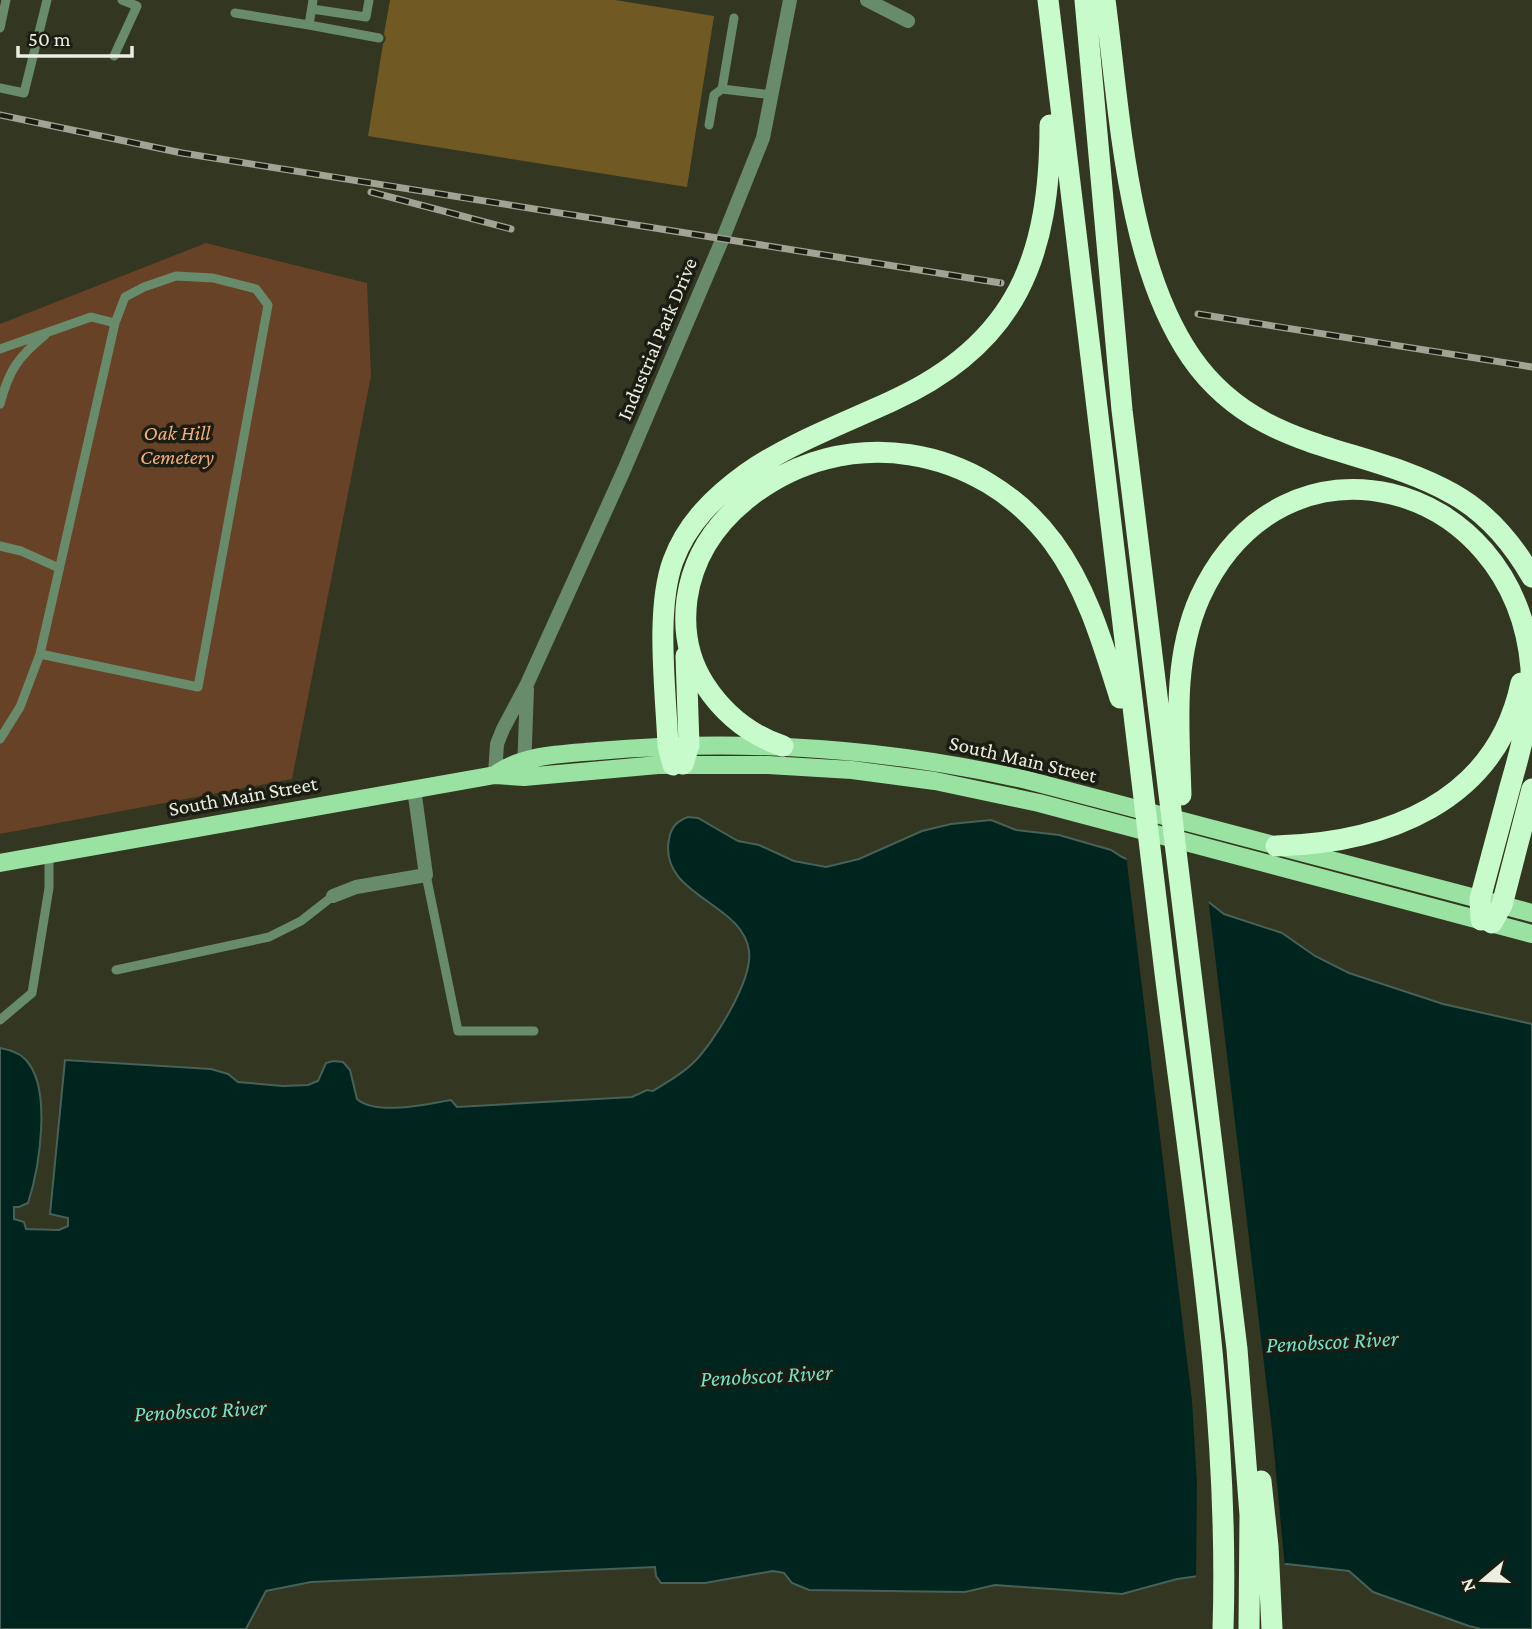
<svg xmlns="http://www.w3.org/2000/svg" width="1532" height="1629" font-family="'Crimson Pro',serif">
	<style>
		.green { fill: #674227 }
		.water { fill: #00251e; stroke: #476158; stroke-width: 2 }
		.pier { fill: #333621 }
		.building { fill: #715924 }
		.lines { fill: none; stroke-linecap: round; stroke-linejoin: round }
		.lane { stroke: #688b6b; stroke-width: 9 }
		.street { stroke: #688b6b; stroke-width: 14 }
		.primary { stroke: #99e2a1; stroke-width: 18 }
		.highway { stroke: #c8fbcc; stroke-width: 21 }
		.rail-casing { stroke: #a1a393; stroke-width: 7 }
		.rail { stroke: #1b1d13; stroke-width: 4.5; stroke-dasharray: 13; stroke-linecap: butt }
		.labels { text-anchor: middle; stroke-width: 7; stroke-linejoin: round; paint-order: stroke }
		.street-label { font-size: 21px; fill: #eceee1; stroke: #1b1d13 }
		.park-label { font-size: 21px; font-style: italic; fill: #f5ad7b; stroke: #1b1d13 }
		.water-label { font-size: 23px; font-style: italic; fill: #75e3cc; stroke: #1b1d13 }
	</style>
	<rect width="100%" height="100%" fill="#333621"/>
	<path class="green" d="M206,243L367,283L371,376L292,779L0,834V324Z"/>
	<path class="water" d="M688,817L698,818L738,841L759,845L794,861L826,867L859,859L922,831L951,824L991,820L1016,830L1059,835L1111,850L1122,857L1171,878L1206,900L1224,914L1282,933L1315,956L1349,973L1443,1004L1532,1024V1629H1481L1469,1626L1373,1592L1349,1571L1287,1564L1177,1579L1122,1594L995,1585L965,1592L809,1590L792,1583L784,1573L773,1571L705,1583H661L656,1576L655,1567L311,1582L266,1591L246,1629H0V1048C9,1050 18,1052 25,1059C53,1087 39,1169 28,1203L19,1207H14V1219L24,1222L26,1229L59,1230L68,1226V1218L50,1214L65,1060L211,1069L228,1074L238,1082L283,1086L308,1085L318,1081L326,1063L333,1061L343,1062L350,1070L357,1099C376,1116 427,1104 451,1100L457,1107L632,1097L647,1090L653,1091C667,1082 681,1075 693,1063C713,1044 753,980 749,951C743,902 658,896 669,839C671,827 677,821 688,817Z"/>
	<path class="pier" d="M1126,855L1172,875L1208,897L1272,1430L1285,1568L1196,1580L1197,1484L1192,1401Z"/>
	<path class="building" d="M390,0H615L714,16L687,187L368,136L383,44L386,39L384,34Z"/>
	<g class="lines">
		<path class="lane" d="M312,9L366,17L369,0
			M235,13L309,25L313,0
			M734,18L722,89L772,95
			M309,25L379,38
			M0,28L6,0
			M114,56L137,6L122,0
			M0,88L24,93L47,0
			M709,125L714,95L722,89
			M0,349L91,317L115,323
			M0,404C9,370 18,357 45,335
			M0,546L21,551L59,568
			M0,739L20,707L40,654L115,323L125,297L144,287L176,276L213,278L256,289L268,305L198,687L40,654
			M426,875L458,1031H534
			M116,970L269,937L301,921L333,896
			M0,1020L32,993L49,888V854"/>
		<path class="street" d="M867,0L908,21
			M524,770L527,689
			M495,775L497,744L503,729L527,684L624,470L723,238L763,138L790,0
			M333,896L356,887L426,875L414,789"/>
		<path class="primary" d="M495,775C523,754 563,754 597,751C742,738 886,748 1027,780L1532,913
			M0,863L495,775L524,777L658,765H768L852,770L935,781L1039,803L1532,934"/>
		<path class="highway" d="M1048,0C1084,325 1125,649 1165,973C1192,1191 1230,1409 1223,1629
			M1085,0L1122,410L1237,1349L1250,1515L1249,1629
			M1105,0C1120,112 1126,262 1191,357C1258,454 1362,443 1453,494C1487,513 1513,544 1532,577
			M783,746C750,735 724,714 705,685C688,659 683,630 687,599C693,557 715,524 748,498C845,421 981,445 1053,542C1087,588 1103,644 1120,698
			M683,764L689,745L686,656
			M673,765L668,746C666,693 655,610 673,561C687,523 715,496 747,473C792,442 845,423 894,400C1018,343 1050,255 1050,125
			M1181,795C1179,729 1172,660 1200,597C1283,417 1515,478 1531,668C1532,708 1521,749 1510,787C1500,825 1490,862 1480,899L1481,920
			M1276,846C1385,843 1496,803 1521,683
			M1492,923L1502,905L1532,789
			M1261,1481L1268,1546L1272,1629"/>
		<g class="rail-casing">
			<path id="rail" d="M0,115L182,153L1001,283
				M371,192L511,229
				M1198,314L1532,367"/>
		</g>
		<use href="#rail" class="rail"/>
	</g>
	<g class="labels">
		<g class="street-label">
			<text transform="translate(657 339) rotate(-67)" y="7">Industrial Park Drive</text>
			<text transform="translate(1023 759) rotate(13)" y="7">South Main Street</text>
			<text transform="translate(243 796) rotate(-10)" y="7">South Main Street</text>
		</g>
		<g class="park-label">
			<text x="177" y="440">Oak Hill<tspan x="177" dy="24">Cemetery</tspan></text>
		</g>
		<g class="water-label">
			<text transform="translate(1332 1341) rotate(-3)" y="8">Penobscot River</text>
			<text transform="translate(766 1375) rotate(-3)" y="8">Penobscot River</text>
			<text transform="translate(200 1410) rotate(-3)" y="8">Penobscot River</text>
		</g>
	</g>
	<g transform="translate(1483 1580) rotate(251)" stroke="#1b1d13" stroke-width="5" paint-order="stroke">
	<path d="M0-5L12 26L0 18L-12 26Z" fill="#eceee1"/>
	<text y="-10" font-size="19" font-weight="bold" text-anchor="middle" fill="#eceee1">N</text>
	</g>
	<path d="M18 46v10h114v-10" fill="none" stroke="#eceee1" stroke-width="3.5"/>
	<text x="28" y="46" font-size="21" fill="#eceee1" stroke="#1b1d13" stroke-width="5" paint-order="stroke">50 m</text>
</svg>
